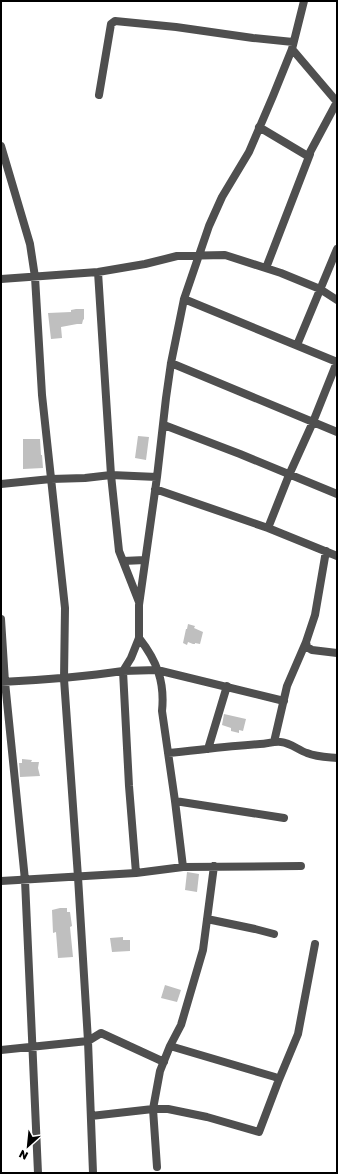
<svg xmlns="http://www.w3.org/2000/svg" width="338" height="1174" font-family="'Golos Text',sans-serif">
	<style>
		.building { fill: #bfbfbf }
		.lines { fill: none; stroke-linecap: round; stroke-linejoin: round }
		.street { stroke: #4f4f4f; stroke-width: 8 }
	</style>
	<rect width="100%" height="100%" fill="#fff"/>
	<path class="building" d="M76,309H84V319L83,320L82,324H77L61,327L62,338L51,339L48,313L71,312V310Z
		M138,436L149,437L146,460L135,458Z
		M23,439H40L41,455H42L43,468L23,469Z
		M188,624L195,626L194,628L203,632L200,644L195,643V644H193L188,642L187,645L183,643L186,629H187Z
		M224,714L246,719L243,731L239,730V733L231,731V728L222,725Z
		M22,759L32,760L31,762H39L38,768L40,776L20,777L19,763H22Z
		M187,872L199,874L197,892L185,890Z
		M60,908H67V912H70L72,926L70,927L73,957L58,958L56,932L53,933L52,910Z
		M123,937V940H130V951L112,952L110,938Z
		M165,985L181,990L177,1002L161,998Z"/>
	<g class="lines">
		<path class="street" d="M292,49L337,102
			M99,95L111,24L115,21L176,27L253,38L293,42
			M259,127L306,155L308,156L337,102
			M1,146L30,244L35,277L42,395L65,608L64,679L78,877L88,1041L93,1173
			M266,268L310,154
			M98,272L111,475L119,551L139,602
			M1,279L98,272L145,264L177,256L225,255L281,273L320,289L337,300
			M184,299L337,362
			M297,345L337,249
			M171,363L337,432
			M164,425L240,454L337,494
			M1,484L51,479L85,478L111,475L157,477
			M155,489L268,528L337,556
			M268,528L289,475L313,422L337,362
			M326,551L315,615L306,642L307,647L312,650L337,653
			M123,561L145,560
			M1,619L5,682L25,880L38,1173
			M1,682C42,680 83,677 123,671L131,658L139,638V605L157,477L166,398L171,363L184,299L209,226L222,197L249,152L273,96L292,49L304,1
			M274,742L287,686L306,642
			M208,749L227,686
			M168,753C199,750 229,746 260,744C267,744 274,741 281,742C291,743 298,750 307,753C317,757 327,757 337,758
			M175,801L284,818
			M183,867L301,866
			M136,873L129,786L123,671L157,670L284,701
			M1,881L136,873L183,867L175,801L162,711C165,682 157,661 139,638
			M207,919L255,929L274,934
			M1,1050L88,1041L101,1033L164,1062
			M278,1082L298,1034L315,944
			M91,1116L153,1109H168L207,1117L259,1132L278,1082V1079L275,1077L170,1046
			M157,1167L153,1109L160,1071L170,1046L181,1025L203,950L214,866"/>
	</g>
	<rect width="338" height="1174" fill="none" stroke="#000000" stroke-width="4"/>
	<g transform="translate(28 1146) rotate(207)" stroke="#ffffff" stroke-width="3" paint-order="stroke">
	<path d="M0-3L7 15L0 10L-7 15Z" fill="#000000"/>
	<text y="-6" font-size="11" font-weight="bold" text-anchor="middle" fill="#000000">N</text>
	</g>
</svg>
